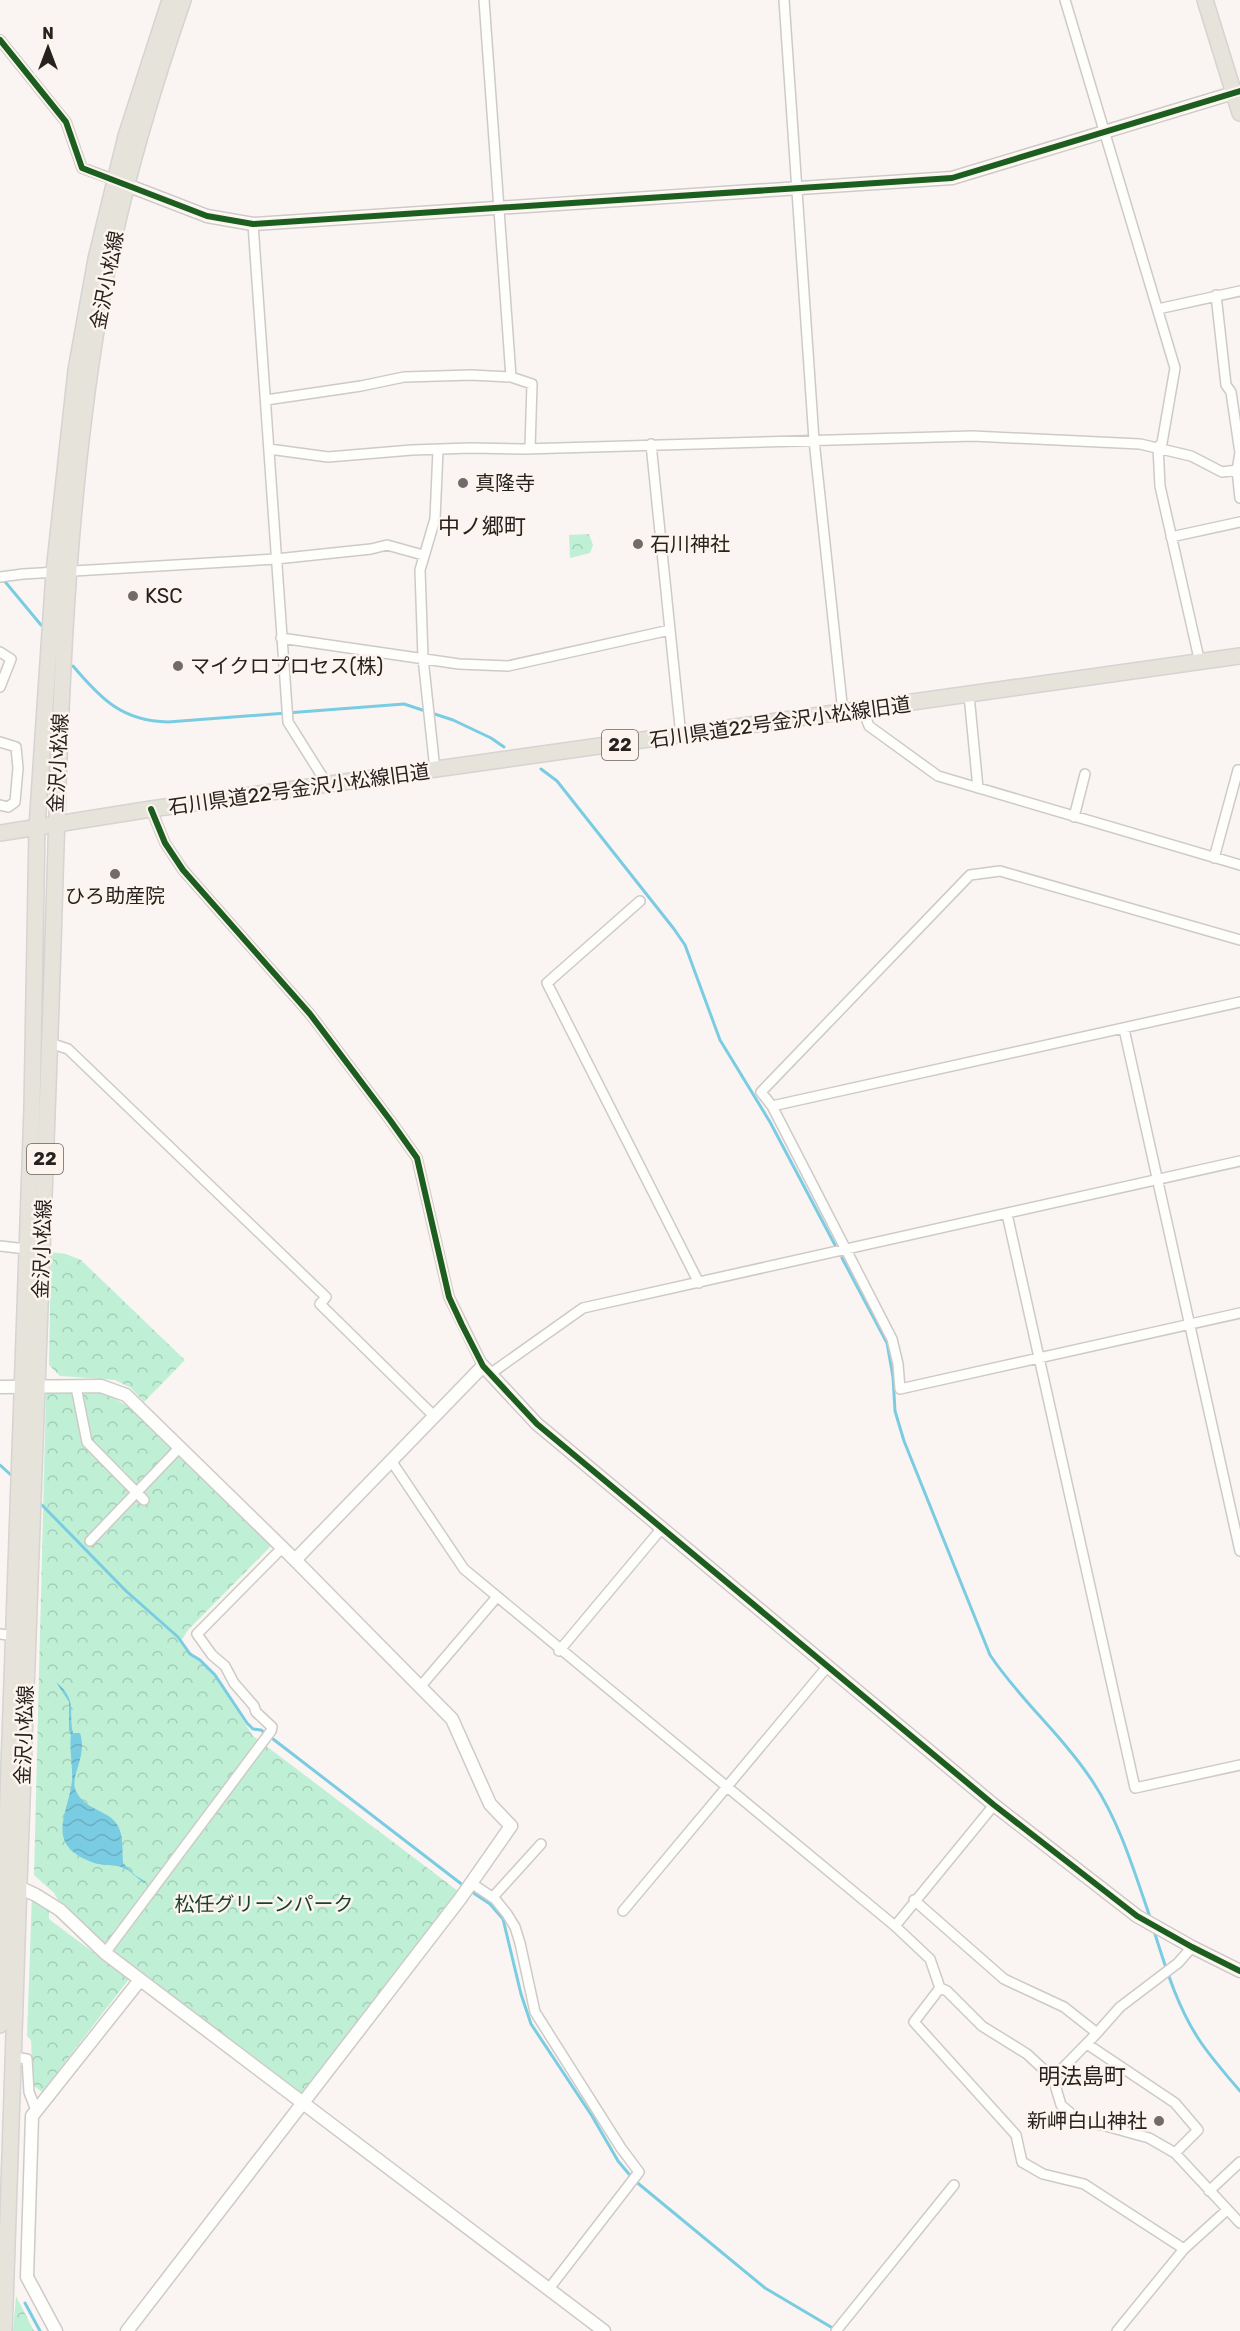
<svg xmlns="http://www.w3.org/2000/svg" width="1240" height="2331" font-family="Rubik,'Noto Sans JP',sans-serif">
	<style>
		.park { fill: url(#park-crowns) }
		.water { fill: url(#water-waves) }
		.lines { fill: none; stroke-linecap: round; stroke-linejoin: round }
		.stream { stroke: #7acce2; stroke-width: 3 }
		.minor-casing { stroke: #cecac7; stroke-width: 12 }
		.tertiary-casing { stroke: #cecac7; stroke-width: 15 }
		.primary-casing { stroke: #d6d3d2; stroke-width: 18 }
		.minor { stroke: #fefefd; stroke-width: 9 }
		.tertiary { stroke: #fefefd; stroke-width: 12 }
		.primary { stroke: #e6e3db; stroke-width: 15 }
		.cycleway-casing { stroke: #fef4ee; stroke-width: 10 }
		.cycleway { stroke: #1b5e20; stroke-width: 6 }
		.poi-dot { fill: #706c69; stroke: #fef4ee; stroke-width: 2 }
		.labels { text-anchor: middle; stroke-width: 5; stroke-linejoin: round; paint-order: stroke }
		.shield { fill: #fef4ee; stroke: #67615d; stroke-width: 1.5 }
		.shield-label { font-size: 18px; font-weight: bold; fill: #26221f }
		.street-label { font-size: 20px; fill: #26221f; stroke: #fef4ee }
		.poi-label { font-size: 20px; fill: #26221f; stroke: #fef4ee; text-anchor: start }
		.park-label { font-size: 20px; fill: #18422f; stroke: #fef4ee }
		.quarter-label { font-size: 22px; fill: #26221f; stroke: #fef4ee }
	</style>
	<defs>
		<pattern id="park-crowns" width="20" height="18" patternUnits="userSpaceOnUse" patternTransform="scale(1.5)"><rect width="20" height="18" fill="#bff0d6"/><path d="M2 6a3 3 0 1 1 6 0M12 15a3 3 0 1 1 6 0" fill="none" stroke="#a4ceb7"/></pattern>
		<pattern id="water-waves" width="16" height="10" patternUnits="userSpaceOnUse" patternTransform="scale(1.5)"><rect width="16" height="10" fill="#7acce2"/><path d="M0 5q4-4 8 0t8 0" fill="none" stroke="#69afc1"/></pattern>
	</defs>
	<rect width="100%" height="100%" fill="#faf5f2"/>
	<path class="park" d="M589,534L593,545L590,553L570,558L569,535Z
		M51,1252L66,1254L81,1260L185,1360L144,1402L131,1388L115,1380L60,1376L49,1365Z
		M104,1392L129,1407L272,1545L188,1630L180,1643L212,1671L253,1736L458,1891L304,2095L119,1958L67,1915L54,1893L34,1875L46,1393Z
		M32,1894L49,1911V1919L129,1979L42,2092L33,2085L31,2040L27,2036Z
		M16,2296L34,2331H13Z"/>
	<path class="water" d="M56,1682C78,1700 68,1711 73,1733H80C88,1757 69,1776 76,1791C85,1811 110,1810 118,1826C124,1837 122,1851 123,1863L135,1875L146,1882L144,1883C137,1878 129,1869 121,1867C110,1864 99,1866 89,1861C45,1843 68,1814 72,1781C73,1766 69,1750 71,1735L69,1730V1702Z"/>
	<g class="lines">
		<path class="stream" d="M2,578L41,625
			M73,666C101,699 122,721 168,722L404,704L453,720L491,738L504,747
			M541,769L557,781L674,929L685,945L720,1040L770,1122L835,1245
			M842,1258L887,1343L893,1377L895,1411L904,1441L990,1655C1020,1700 1063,1736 1093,1782C1120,1823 1134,1871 1150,1917
			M0,1465L11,1475
			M42,1505L126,1591L178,1637L190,1654L200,1660L215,1675L247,1723L253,1729L261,1730L273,1739L464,1886
			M469,1890L490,1904L503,1919L521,1994L531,2024L592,2116L618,2161L634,2180L765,2288L836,2330
			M1155,1934C1167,1972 1179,2011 1202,2044C1214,2061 1227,2076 1240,2091
			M25,2303L40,2331"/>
		<g class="minor-casing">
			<path id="minor" d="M484,0L511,377
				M784,0L814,440L843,713
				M1065,0L1175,368L1162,443L1158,447L1160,486L1200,663
				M0,40L66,122L82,168L115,180
				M253,224L288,722L327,784
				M1216,295L1226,385L1231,392L1240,453
				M1158,309L1240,291
				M266,400L361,386L404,377L471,375L511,377L532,384L530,448
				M651,444L670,630
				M269,449L328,457L412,450L470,448L524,449L973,436L1140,444L1191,456L1222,472L1237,470
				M1240,453L1237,470L1240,498
				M1171,537L1240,522
				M0,577L23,574L276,559L371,549L387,545L423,555
				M281,638L459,664L508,666L670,630L681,736
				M0,652L11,659L0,687
				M969,695L978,788
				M863,710L869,726L938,776L1240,865
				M0,742L16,747L18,768L15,802L8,807L0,805
				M435,770L423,658L420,570L435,519L438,450
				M151,809L165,843L183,870L310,1014L390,1120L417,1158L449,1297L483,1366
				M1074,817L1085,774
				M1214,858L1238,770H1240
				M640,901L547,983L699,1283
				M1240,1002L772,1106L892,1339L898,1364L900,1389L1240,1313
				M1124,1029L1240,1551
				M50,1043L68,1049L326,1297L320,1304L434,1416
				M772,1106L761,1092L970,875L1000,871L1240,940
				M1007,1214L1135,1788L1240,1765
				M0,1246L26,1249
				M490,1374L583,1308L1240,1161
				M76,1387L87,1442L144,1500
				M392,1462L464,1569L895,1926L930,1959L940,1988
				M90,1541L180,1447
				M0,1634L15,1636
				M559,1651L662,1528
				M420,1687L496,1598
				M471,1883L495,1899L507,1914L515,1927L520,1943L535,2012L621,2148L639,2172L548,2290
				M493,1897L541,1844
				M914,1900L1004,1979L1064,2007L1097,2033L1053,2078
				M623,1911L827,1667
				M895,1926L994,1805
				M105,1953L271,1731L272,1727L256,1712L254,1706L234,1683L225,1666L212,1655L197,1634L283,1547
				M940,1988L914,2022L1016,2135L1022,2162L1043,2174L1084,2184L1184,2249
				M940,1988L947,1991L982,2026L1027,2054L1053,2078L1061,2105L1080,2121L1102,2125L1149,2138L1175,2153L1240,2223
				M1097,2033L1120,2007L1178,1963L1192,1947
				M1087,2044L1175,2103L1198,2130L1175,2153
				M14,2057L27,2059L29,2092L36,2110
				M1209,2191L1240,2162
				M836,2331L954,2185
				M1117,2331L1184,2249L1227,2210"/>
		</g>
		<g class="tertiary-casing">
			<path id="tertiary" d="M119,182L207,216L253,224L952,178L1240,91
				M0,1387L101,1386L126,1395L295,1560L483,1366L537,1424L994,1805L1137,1916L1192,1947L1240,1971
				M12,1884L36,1895L60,1910L105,1953L604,2331
				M56,2331L27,2277L32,2116L140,1980
				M127,2331L460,1899L511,1826L490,1804L452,1719L295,1560"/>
		</g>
		<g class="primary-casing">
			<path id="primary" d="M1205,0L1240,113
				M0,833L151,809L1240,656
				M0,2025L32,1108L37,827L54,572L76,370L96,259L126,136L170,0
				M4,2331C10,2182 14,2033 19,1883C28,1609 38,1334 49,1059C59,812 57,564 98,319C116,211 147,104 183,0"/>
		</g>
		<use href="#minor" class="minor"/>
		<use href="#tertiary" class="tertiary"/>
		<use href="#primary" class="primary"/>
		<g class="cycleway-casing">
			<path id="cycleway" d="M0,40L66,122L82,168L207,216L253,224L952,178L1240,91
				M151,809L165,843L183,870L310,1014L390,1120L417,1158L449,1297L462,1325L483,1366L537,1424L994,1805L1137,1916L1192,1947L1240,1971"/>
		</g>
		<use href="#cycleway" class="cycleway"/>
	</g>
	<g class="poi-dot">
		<circle cx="463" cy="483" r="6"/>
		<circle cx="638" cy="544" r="6"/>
		<circle cx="133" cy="596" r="6"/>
		<circle cx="178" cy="666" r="6"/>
		<circle cx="115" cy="874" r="6"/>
		<circle cx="1159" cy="2121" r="6"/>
	</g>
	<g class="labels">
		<g class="shield">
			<rect x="602" y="730" width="36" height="30" rx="4.5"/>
			<rect x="27" y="1144" width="36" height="30" rx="4.5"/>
		</g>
		<g class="shield-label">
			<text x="620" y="751">22</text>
			<text x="45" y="1165">22</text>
		</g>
		<g class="street-label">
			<text transform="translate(107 280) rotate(-79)" y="7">金沢小松線</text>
			<text transform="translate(780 722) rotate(-8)" y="7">石川県道22号金沢小松線旧道</text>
			<text transform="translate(58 763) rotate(-87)" y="7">金沢小松線</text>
			<text transform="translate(299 789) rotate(-8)" y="7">石川県道22号金沢小松線旧道</text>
			<text transform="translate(42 1249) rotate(-88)" y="7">金沢小松線</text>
			<text transform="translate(24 1735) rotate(-88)" y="7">金沢小松線</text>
		</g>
		<g class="poi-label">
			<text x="475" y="490">真隆寺</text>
			<text x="650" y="551">石川神社</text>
			<text x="145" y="603">KSC</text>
			<text x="190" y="673">マイクロプロセス(株)</text>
			<text x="115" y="903" text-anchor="middle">ひろ助産院</text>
			<text x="1147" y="2128" text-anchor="end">新岬白山神社</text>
		</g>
		<g class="park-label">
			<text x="264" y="1911">松任グリーンパーク</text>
		</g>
		<g class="quarter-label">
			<text x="482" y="534">中ノ郷町</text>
			<text x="1082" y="2084">明法島町</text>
		</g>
	</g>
	<g transform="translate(48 48)" stroke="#fef4ee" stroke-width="4.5" paint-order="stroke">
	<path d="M0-4.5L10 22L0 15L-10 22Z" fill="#26221f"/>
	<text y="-9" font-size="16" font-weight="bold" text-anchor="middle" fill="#26221f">N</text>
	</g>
</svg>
